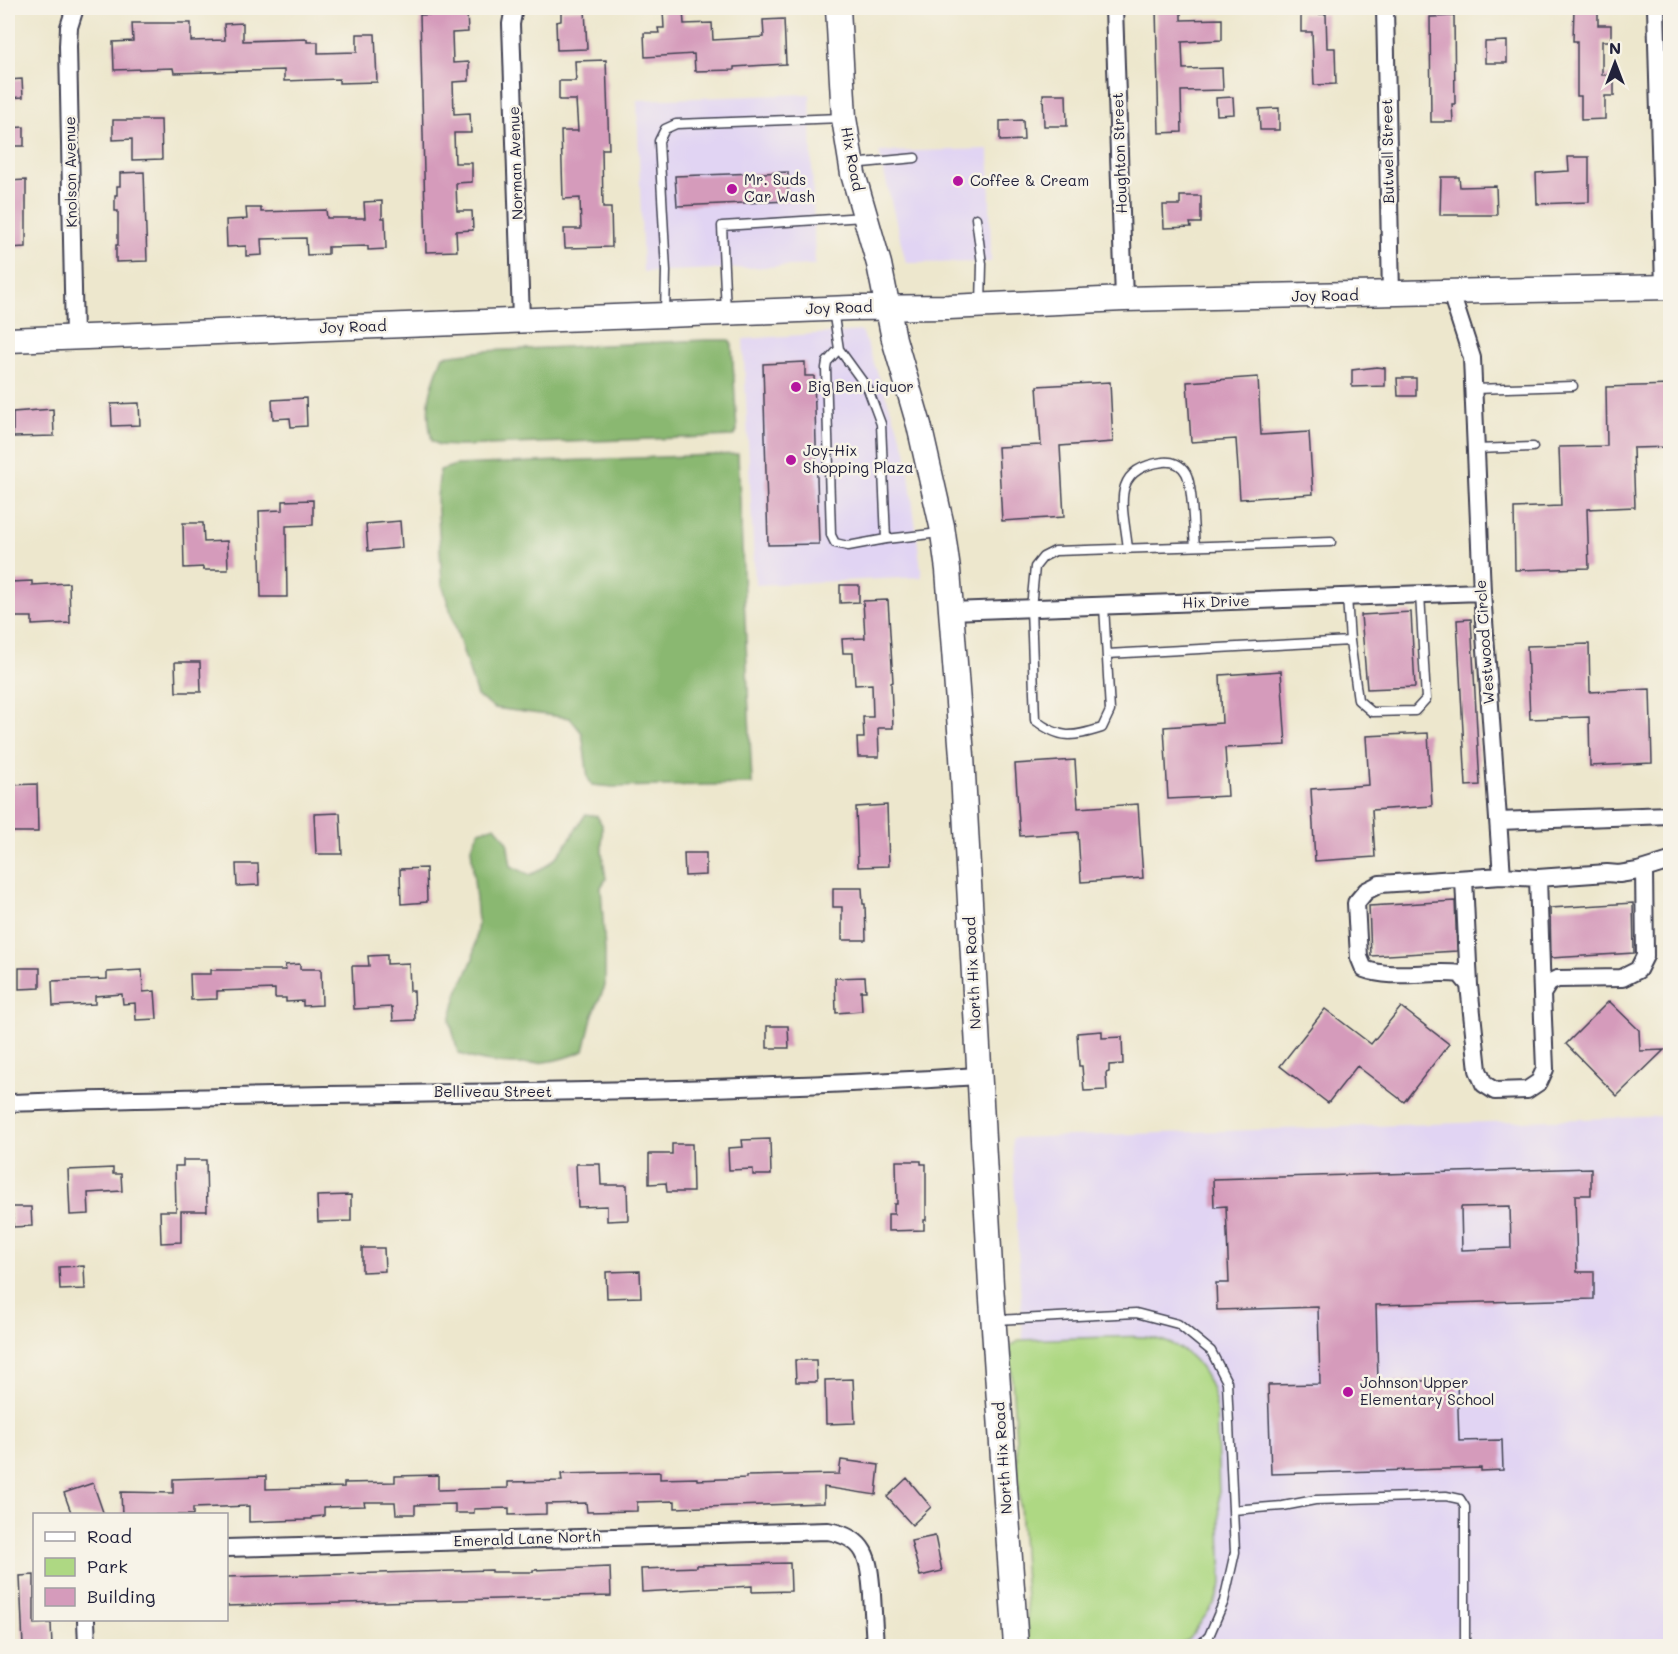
<svg xmlns="http://www.w3.org/2000/svg" width="1678" height="1654" font-family="Mali,sans-serif">
	<style>
		.built { fill: #e1d4f3 }
		.green { fill: #aed883; stroke: #687d5f; stroke-width: 1.5 }
		.forest { fill: #8ab871; stroke: #566d56; stroke-width: 1.5 }
		.building { fill: #d59bbb; fill-rule: evenodd }
		.lines { fill: none; stroke-linecap: round; stroke-linejoin: round }
		.lane-casing { stroke: #404051; stroke-width: 11 }
		.street-casing { stroke: #404051; stroke-width: 20 }
		.secondary-casing { stroke: #404051; stroke-width: 27 }
		.lane { stroke: #fff; stroke-width: 8 }
		.street { stroke: #fff; stroke-width: 16 }
		.secondary { stroke: #fff; stroke-width: 24 }
		.poi-dot { fill: #b5179e; stroke: #f7f3e8; stroke-width: 2 }
		.labels { text-anchor: middle; stroke-width: 5; stroke-linejoin: round; paint-order: stroke }
		.street-label { font-size: 15px; fill: #22223b; stroke: #f7f3e8 }
		.poi-label { font-size: 15px; fill: #22223b; stroke: #f7f3e8; text-anchor: start }
	</style>
	<rect width="100%" height="100%" fill="#f7f3e8"/>
	<filter id="ink" filterUnits="userSpaceOnUse"><feTurbulence type="fractalNoise" baseFrequency=".0167" numOctaves="2"/><feDisplacementMap in="SourceGraphic" scale="12" xChannelSelector="R" yChannelSelector="G"/><feConvolveMatrix kernelMatrix="1 2 1 2 8 2 1 2 1" color-interpolation-filters="sRGB"/></filter>
	<filter id="wash" filterUnits="userSpaceOnUse"><feTurbulence type="fractalNoise" baseFrequency=".008" numOctaves="4" result="noise"/><feDisplacementMap in="SourceGraphic" scale="24" xChannelSelector="R" yChannelSelector="G"/><feGaussianBlur stdDeviation="1.35" result="paint"/><feColorMatrix in="noise" values="0 0 0 0 0 0 0 0 0 0 0 0 0 0 0 0 0 1.4 0 .05"/><feComposite in="paint" operator="in"/></filter>
	<g filter="url(#wash)">
		<rect width="100%" height="100%" fill="#ede7cd"/>
		<path class="built" d="M810,94L815,265L643,272L637,100Z
			M989,149L991,262L906,263L879,152Z
			M862,331L906,450L922,577L755,585L743,339Z
			M1670,1116V1646H1040L1012,1138Z"/>
		<path class="green" d="M1109,1337C1122,1337 1138,1335 1152,1338C1188,1345 1208,1369 1216,1404L1222,1584L1214,1604L1188,1640L1175,1646H1029L1010,1347L1020,1340Z"/>
		<path class="forest" d="M705,340H729L732,345L737,431L734,436L459,446L439,445L432,441C424,406 430,388 443,356L485,351Z
			M738,454L752,784L613,787L592,785L588,778L582,733L570,718L494,708L477,696L442,584L437,497L440,470L456,465Z
			M586,814L597,816L602,825V852L606,879L601,887L605,951V986L593,1014L584,1051C548,1067 494,1069 458,1053L450,1020L458,992L473,959L478,921L471,848L479,831L495,826L507,841L511,866L530,875C562,861 567,841 586,814Z"/>
		<g id="blocks">
			<path class="building" d="M1156,8H1181V20L1222,19V40L1182,42L1183,69L1222,68L1223,90L1181,91L1182,132L1159,133Z
				M1574,8H1598V25H1611V41H1602V75H1614V96H1605V119L1581,120V96H1577V41H1573Z
				M585,9L587,49L557,50L556,22L561,21V10Z
				M683,10L684,24L712,23L713,40L764,37L763,20L784,19L786,64L734,67V70L695,71L694,54L645,57L644,33H659L658,28H664L663,11Z
				M467,13L468,32L452,33L453,63L469,62V81L453,82L454,114L470,113L471,133H454L455,163H472V182L456,183L457,211H472L473,230L456,231L457,251L426,252L420,15Z
				M1301,14H1326L1327,48H1335L1336,84L1314,85L1312,32H1301Z
				M1454,16L1455,104H1452L1453,122H1431L1430,17Z
				M132,23H191V41L225,40L224,24L243,23V41L307,39V42H318V53L357,52V34H375L377,82L339,83V79L284,81V70L174,73L173,68L114,70L113,42L133,41Z
				M1507,41V63H1485V42Z
				M606,60L609,149H602L603,208H611L612,247L565,248L564,229H581L580,198L563,199L561,131H578L576,100H559V81H576L575,61Z
				M22,79L23,97L8,98V80Z
				M1043,94H1066L1067,126H1044Z
				M1233,97L1234,114L1217,115L1216,98Z
				M1279,108V130H1260L1259,109Z
				M113,120H161L162,159L132,160V139L113,140Z
				M1023,120L1024,140L1000,141V121Z
				M24,127V146H8V128Z
				M1568,157H1589V202L1537,204L1536,173L1569,171Z
				M144,172L147,261L116,262V245H118V211H115V195H117V186H120V173Z
				M788,172V201L677,206L675,176Z
				M1441,177H1459L1460,187L1496,186L1497,215H1440Z
				M26,180V247L8,248V181Z
				M1180,196H1201V223H1190L1191,227L1164,228L1163,205H1180Z
				M382,201V218H385L386,249L368,250V246L328,247V254L307,255L306,238L261,239L262,255L246,256V246L227,247L226,220L247,219L246,208H261V212L326,210L327,218H365L364,202Z
				M805,362V376H814L819,544L768,545L763,364Z
				M1377,367L1385,368V386L1352,387V370Z
				M1258,377L1261,435L1309,432L1313,494L1240,499L1236,439L1191,442L1187,382Z
				M1397,378H1416V396H1398Z
				M1110,382L1113,442L1060,446L1064,517L1002,521L998,447L1041,445L1037,386Z
				M1671,385V447L1633,448L1635,507L1587,509L1589,568L1515,570L1514,508L1561,506L1559,447L1607,446L1606,387Z
				M306,398L307,426L291,427L290,418L273,419L272,400Z
				M139,403L140,425L112,426L111,404Z
				M53,409L54,436L13,437V412Z
				M313,500V525L286,526L287,597H261L259,511L283,510V501Z
				M400,521L402,548L368,551L366,524Z
				M183,523H203L204,542L227,541L228,570H203V567L184,568Z
				M32,581V585L69,583L70,623L32,625V617H11L10,582Z
				M840,585H859V602L840,603Z
				M888,600L893,682L891,683L893,728H878L879,757H858L857,738H864L863,717H873L872,684L855,685L853,653H843L842,639L865,638L863,601Z
				M1411,612L1415,687L1367,689L1361,615Z
				M1471,619L1480,785L1466,786L1457,620Z
				M1589,644L1590,692L1650,689L1652,763L1590,766L1589,717L1530,719L1527,646Z
				M175,662H200L201,692H176Z
				M1281,671L1286,745L1225,748L1228,796L1168,799L1164,727L1222,723L1220,675Z
				M1428,733L1432,806L1372,810L1375,857L1315,861L1311,789L1369,785L1366,736Z
				M1075,760L1078,808L1138,804L1143,878L1081,882L1078,832L1020,836L1015,764Z
				M37,784L38,832H8V785Z
				M887,805L889,866L858,867L856,807Z
				M340,813L342,854H316L314,814Z
				M684,853H706V875L685,876Z
				M236,864H258L259,885L237,886Z
				M426,868L427,902L401,904L400,869Z
				M833,888H862L863,904H865L866,940H842V907H833Z
				M1455,901L1457,951L1371,956L1369,906Z
				M1633,903L1634,953L1551,958L1550,908Z
				M387,955V964L409,963L410,991H414L415,1020L393,1021L392,1007L354,1009L352,966H369L368,956Z
				M300,964V969H321L322,1005L303,1006V1001L286,1002V998H275V989L217,991V999L191,1000L190,974H211V970H286L285,965Z
				M19,968H40V988L19,989Z
				M142,970L143,992L155,991L157,1019L136,1020L135,1003L123,1004L122,994L95,996V1004L53,1006L52,981L107,979V972Z
				M865,977L866,991H861L862,1011L836,1013L835,978Z
				M1609,1001L1639,1030L1640,1051L1664,1050L1617,1096L1566,1044Z
				M1401,1007L1449,1044L1404,1102L1357,1066L1328,1103L1280,1066L1325,1009L1371,1044Z
				M767,1026H788L789,1048H767Z
				M1102,1031V1038L1122,1037L1123,1064L1109,1065V1072L1106,1073L1107,1090L1084,1091L1082,1066H1079L1077,1033Z
				M770,1139L771,1175H753V1169L729,1170L728,1148L743,1147L742,1140Z
				M672,1144H692L693,1192H667L666,1183L649,1184V1154H672Z
				M183,1160H206L207,1211H181V1242L161,1243L160,1211H176L175,1166H183Z
				M896,1161H921V1164H926V1220H924V1230L888,1231V1214H894V1204H897Z
				M576,1164H600L601,1185H627L628,1220L607,1221V1206L578,1207Z
				M113,1168V1174H121L122,1191L88,1193L89,1214L70,1215L68,1170Z
				M1591,1168V1195H1575L1577,1272H1594V1299L1376,1305L1378,1382L1457,1380L1459,1441L1502,1440L1503,1470L1481,1471V1468L1271,1474L1268,1385L1320,1384L1318,1307L1217,1310L1216,1283H1229L1226,1206L1214,1207L1213,1179ZM1510,1206L1511,1248L1462,1250L1461,1207Z
				M351,1195V1221L318,1222L317,1196Z
				M12,1207H31L32,1226L13,1227Z
				M362,1248H384L385,1271L362,1272Z
				M84,1266L85,1289L60,1290L59,1267Z
				M640,1271L641,1297L607,1298L606,1272Z
				M795,1360H816L817,1382H796Z
				M853,1379L855,1423L826,1424L825,1380Z
				M841,1460L879,1465L876,1495L824,1487V1503L675,1508V1501L637,1502V1511L587,1512L586,1503L546,1504V1514L509,1515V1508L474,1509V1513H455V1504L415,1505V1514H396L395,1502H364L365,1506L324,1507V1516L312,1517V1519H305V1520L249,1522V1506L193,1508V1515H122L121,1492L173,1493V1479L266,1476V1489L344,1487V1483L395,1482V1476L438,1475V1490L508,1488V1482L562,1481L561,1474L660,1472V1479L697,1478V1480L746,1478V1476L839,1474Z
				M907,1478L931,1507L912,1525L887,1497Z
				M93,1483L104,1515H72L64,1493Z
				M935,1536L942,1571L920,1576L911,1541Z
				M790,1563L791,1591L752,1592V1586L642,1592L641,1569L697,1567V1565Z
				M610,1567L611,1596L226,1606V1577L492,1570V1572H533V1570Z
				M34,1575V1624L51,1623L52,1647H23L20,1576Z"/>
		</g>
	</g>
	<g filter="url(#ink)">
		<use href="#blocks" fill-opacity="0" stroke="#404051" stroke-width="1.5"/>
		<g class="lines">
			<g class="lane-casing">
				<path id="lane" d="M852,164L915,158
					M976,218L982,264L981,305
					M833,310L839,349L868,389L881,424L886,539L940,533
					M726,312L722,226L864,217
					M665,314L666,271L659,141L665,129L676,124L842,118
					M839,349L827,362L826,368L831,535L835,543L848,546L886,539
					M1473,389L1573,386
					M1475,449L1533,447
					M1128,549C1124,509 1108,469 1163,462C1172,461 1181,464 1186,473C1193,486 1193,529 1195,546
					M1347,597L1350,641
					M1104,606L1110,711L1102,728C1072,737 1061,740 1035,720L1031,608L1035,567L1043,557L1055,551L1331,542
					M1107,654L1350,641L1358,700L1372,712L1415,711L1426,699L1420,594
					M997,1320L1136,1313L1178,1324L1211,1351L1227,1382L1235,1552L1224,1601L1209,1636L1199,1646
					M1233,1510L1283,1506L1315,1500L1446,1496L1460,1499L1465,1507V1646"/>
			</g>
			<g class="street-casing">
				<path id="street" d="M514,8L511,24L521,319
					M1114,8L1124,299
					M1385,8L1391,294
					M1656,8L1664,287
					M1451,293L1472,358L1482,592L1502,876L1538,878L1607,873L1619,874L1638,871L1670,861
					M74,337L68,46L69,27L75,8
					M951,611L1482,592
					M1498,821L1670,815
					M1502,876L1380,884L1366,891L1356,903L1359,957L1364,969C1393,980 1429,970 1460,974L1469,985L1478,1070L1484,1084L1495,1091L1527,1090L1539,1082L1545,1069L1542,994L1549,983L1557,979L1622,978L1638,970L1645,956L1644,869
					M1538,878L1542,994
					M1464,879L1469,985
					M8,1103C331,1090 656,1097 979,1076
					M226,1548L828,1531C868,1538 869,1560 872,1595C873,1612 874,1629 875,1646
					M86,1620L87,1646"/>
			</g>
			<g class="secondary-casing">
				<path id="secondary" d="M838,8L844,118L853,174L879,264L894,339L919,425L942,526L948,570L962,756L991,1285L1016,1646
					M8,340L851,308L949,307L1124,299L1670,287"/>
			</g>
			<use href="#lane" class="lane"/>
			<use href="#street" class="street"/>
			<use href="#secondary" class="secondary"/>
		</g>
	</g>
	<g class="poi-dot">
		<circle cx="958" cy="181" r="6"/>
		<circle cx="732" cy="189" r="6"/>
		<circle cx="796" cy="387" r="6"/>
		<circle cx="791" cy="460" r="6"/>
		<circle cx="1348" cy="1392" r="6"/>
	</g>
	<g class="labels">
		<g class="street-label">
			<text transform="translate(1388 151) rotate(-91)" y="5">Butwell Street</text>
			<text transform="translate(1120 153) rotate(-92)" y="5">Houghton Street</text>
			<text transform="translate(852 159) rotate(79)" y="5">Hix Road</text>
			<text transform="translate(516 163) rotate(-92)" y="5">Norman Avenue</text>
			<text transform="translate(71 172) rotate(-91)" y="5">Knolson Avenue</text>
			<text transform="translate(1325 296) rotate(-1)" y="5">Joy Road</text>
			<text transform="translate(839 308) rotate(-2)" y="5">Joy Road</text>
			<text transform="translate(353 327) rotate(-2)" y="5">Joy Road</text>
			<text transform="translate(1216 602) rotate(-2)" y="5">Hix Drive</text>
			<text transform="translate(1485 642) rotate(-94)" y="5">Westwood Circle</text>
			<text transform="translate(973 973) rotate(-93)" y="5">North Hix Road</text>
			<text x="493" y="1097">Belliveau Street</text>
			<text transform="translate(1003 1458) rotate(-94)" y="5">North Hix Road</text>
			<text transform="translate(527 1539) rotate(-2)" y="5">Emerald Lane North</text>
		</g>
		<g class="poi-label">
			<text x="744" y="185">Mr. Suds<tspan x="744" dy="17">Car Wash</tspan></text>
			<text x="970" y="186">Coffee &amp; Cream</text>
			<text x="808" y="392">Big Ben Liquor</text>
			<text x="803" y="456">Joy-Hix<tspan x="803" dy="17">Shopping Plaza</tspan></text>
			<text x="1360" y="1388">Johnson Upper<tspan x="1360" dy="17">Elementary School</tspan></text>
		</g>
	</g>
	<rect width="1678" height="1654" fill="none" stroke="#f7f3e8" stroke-width="30"/>
	<rect x="33" y="1513" width="195" height="108" fill="#f7f3e8" stroke="#a29fa3" stroke-width="1.5"/>
	<rect x="45" y="1532" width="30" height="9" fill="#ffffff" stroke="#a29fa3" stroke-width="1.5"/>
	<text x="87" y="1543" font-size="18" fill="#22223b">Road</text>
	<rect x="45" y="1558" width="30" height="18" fill="#aed883" stroke="#a29fa3" stroke-width="1.5"/>
	<text x="87" y="1573" font-size="18" fill="#22223b">Park</text>
	<rect x="45" y="1588" width="30" height="18" fill="#d59bbb" stroke="#a29fa3" stroke-width="1.5"/>
	<text x="87" y="1603" font-size="18" fill="#22223b">Building</text>
	<g transform="translate(1615 63)" stroke="#f7f3e8" stroke-width="4.5" paint-order="stroke">
	<path d="M0-4.5L10 22L0 15L-10 22Z" fill="#22223b"/>
	<text y="-9" font-size="16" font-weight="bold" text-anchor="middle" fill="#22223b">N</text>
	</g>
</svg>
